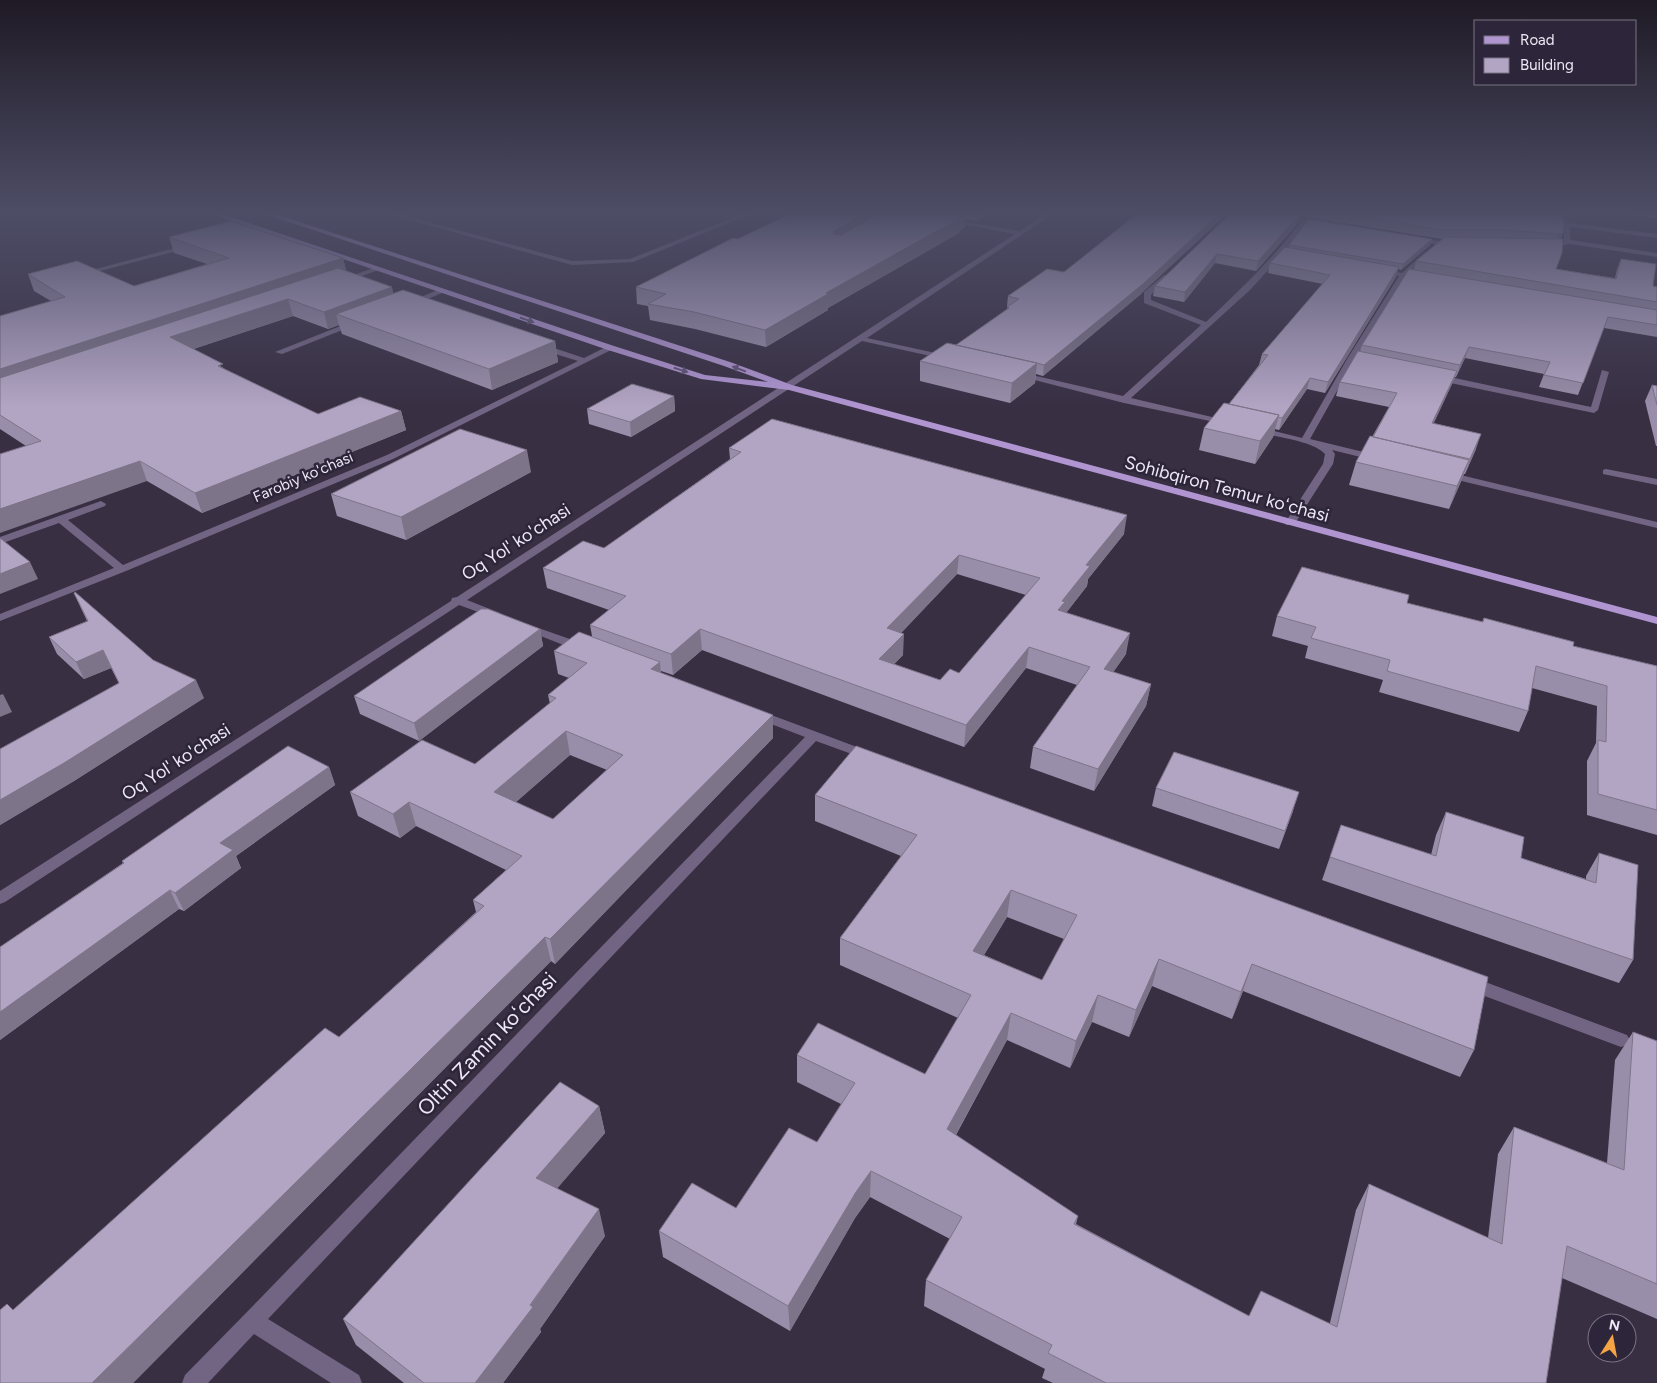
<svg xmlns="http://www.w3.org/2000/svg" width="1657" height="1383" font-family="Figtree,sans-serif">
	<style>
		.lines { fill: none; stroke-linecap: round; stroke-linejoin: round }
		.minor { fill: #726583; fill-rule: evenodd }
		.major { fill: #b095d1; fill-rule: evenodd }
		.wall { fill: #998ea9; fill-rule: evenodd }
		.shaded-wall { fill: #7d7489 }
		.building { fill: #b2a5c4; stroke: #7d7489; fill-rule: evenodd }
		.oneway { fill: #615276 }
		.labels { text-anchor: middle; stroke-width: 5; stroke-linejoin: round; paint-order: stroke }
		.far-street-label { font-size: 15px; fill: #ede7f5; stroke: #2d2539 }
		.street-label { font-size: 18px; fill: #ede7f5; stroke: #2d2539 }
		.near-street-label { font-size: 21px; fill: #ede7f5; stroke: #2d2539 }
	</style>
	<rect width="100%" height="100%" fill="#382f43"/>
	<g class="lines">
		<path class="minor" d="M388,214H399L572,261L630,259L742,214H751L633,262L572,265Z
			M1045,214H1053L867,338L949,356V360L862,341L467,600L500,613L502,615L500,617H492L459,605L5,902L0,904V891L451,601L452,598L457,597L1015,234L950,222L948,221V219L1020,231Z
			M1263,214H1279L1325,224L1322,226L1307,223L1284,252V255L1281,256L1250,290L1131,398L1229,421V425L1124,403L1015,375L1019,372L1123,396L1201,325L1144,303V292L1164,275H1168V277L1151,295V300L1206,322C1240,290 1272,259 1301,222Z
			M1534,214H1543L1560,222L1657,234V238L1570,227V240L1657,253V257L1570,244L1544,247V245L1564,242V229Z
			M1414,237L1439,241L1442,243L1439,245L1412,240V238Z
			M190,244L192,245V247L81,276L77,274Z
			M1425,252L1430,253L1408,274L1424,278L1420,280L1405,277L1355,359L1310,439L1380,456L1382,458L1377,461L1332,450L1335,454L1333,464L1294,525H1286L1285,523L1323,464L1325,454C1314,441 1273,436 1255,432L1253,430L1258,427L1302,438L1347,359L1399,276L1378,271L1381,269L1402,273Z
			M376,267L378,268V270L344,283L337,281Z
			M440,289L447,291L413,305L406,303Z
			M353,321L360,323L282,354L275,352Z
			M539,345H545L584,358L608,346L615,348L393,459L126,571L0,621V614L114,568L59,523L0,544V537L101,501L106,504L105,506L68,520L123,565L387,455L578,361L539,349Z
			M1602,370L1609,372L1598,410L1594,413L1436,380L1432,377L1436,374L1591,407Z
			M1606,469L1657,479V485L1603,474V470Z
			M1448,472L1657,522V528L1445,477L1443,475Z
			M527,624L584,644L586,647L584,650H576L523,629L521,627Z
			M758,710L873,753L875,756L873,759L868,760L816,741L268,1319L359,1375L362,1383H331L254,1334L208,1383H182L185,1375L245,1314L805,737L753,717L752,714L753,711Z
			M1472,977L1627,1035L1630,1040L1627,1045L1621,1047L1466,989L1464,984L1466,979Z"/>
		<path class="major" d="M212,214H222L614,346L705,375L768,382L724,366L265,214H275L730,362L792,385L1657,617V624L789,390L701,379L608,350Z"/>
	</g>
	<path class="wall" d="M790,214H988L976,221L965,219V227L960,230L959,233L828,308V310L766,347L695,329L650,320L648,306L637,304L636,287Z
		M1230,214H1563L1562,219L1563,233L1561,239L1556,269L1615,278L1617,269L1621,259L1653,286L1657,287V337L1604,328L1578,395L1539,387L1544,374L1465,358L1456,377H1455L1452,384L1433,424L1476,449L1465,474H1464L1449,509L1349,485L1356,462L1372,437L1389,407L1336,396L1340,382L1360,351L1362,345L1414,269L1416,261L1442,239L1299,216L1298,223L1256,271L1215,263L1184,302L1153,296L1155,286Z
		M1630,214H1657V218Z
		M169,237L343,258L346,271L393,293L555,341L558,362L492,390L342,334L339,325L328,329L293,316L193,349L225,369L318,414L401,411L406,430L202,513L147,481L26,446L0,429V316L51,301L34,291L28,274L134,286L207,264L174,253Z
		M1432,239L1430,245L1401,270L1398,269L1396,277L1325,393L1307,389L1279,430L1275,429L1273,437L1255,464L1199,450L1204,428L1229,404L1259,365L1262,354L1323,284L1268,273L1270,263L1288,248L1289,245Z
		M1141,294L1043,376L1036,374L1035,383L1010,403L920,381V361L956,345L1007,309L1008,307L1007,306L1008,296Z
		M1652,385L1657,386V446H1656L1645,401Z
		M674,396L675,411L631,437L589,424L587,409Z
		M729,448L1124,534L1088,579L1087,586L1066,613L1126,654L1113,672L1151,684L1146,706L1094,791L1030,768L1033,747L1077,685L1026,668L964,747L702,650L673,675L661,671V673L773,738L555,964L551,961L133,1383H0L13,1310L339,1037L476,912L473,900L506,870L416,826L400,838L358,816L350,792L475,764L550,704L548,695L569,678L558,674L554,651L592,636L590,625L609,610L547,588L543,568L604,548L730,459ZM957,574L1026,595L959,673L940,680L894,664L903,655L901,633ZM570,755L607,770L553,819L516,802Z
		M531,472L406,540L337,516L331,494Z
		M74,593L153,660L204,698L74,781L0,825V749L119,683L111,668L84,679L57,654L49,637L87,621Z
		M1407,603L1482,622L1484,618L1573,646L1657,666V835L1587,815V761L1596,743L1597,706L1532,688L1528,711L1519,732L1379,692L1383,680L1305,658L1308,646L1272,636L1277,616Z
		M540,629L543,646L419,741L360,714L354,696Z
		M329,767L335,785L236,856L241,868L184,911L179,909L0,1040V947L123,863L122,861Z
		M1156,788L1293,811L1279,849L1152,806Z
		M815,795L1474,1050L1460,1077L1243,991L1232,1019L1152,986L1129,1037L1092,1022L1070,1068L1007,1040L956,1135L1078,1216L1076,1224L1249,1316L1330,1323L1356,1210L1369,1184L1488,1238L1498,1154L1514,1127L1607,1163L1615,1060L1633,1032L1657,1041V1319L1562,1278L1546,1383H1053L1042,1378L1045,1369L924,1306L926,1280L950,1239L870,1197L855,1218L790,1331L663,1257L659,1231L736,1208L817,1142L841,1104L797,1082V1055L925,1074L958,1018L840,965V938L901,856L815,821ZM1007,917L1064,939L1042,980L984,955Z
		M1446,812L1521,858L1586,879V876L1599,853L1633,960L1619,983L1322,880L1341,825L1431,855L1436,835Z
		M599,1106L605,1133L557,1188L605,1236L540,1329L541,1332L503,1383H404L356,1345L343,1319Z"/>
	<path class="shaded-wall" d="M863,214H888L833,249L834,231Z
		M962,214H966L965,227L960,230L959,233L828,308V310L766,347L765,330L826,293Z
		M977,214H988L976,221Z
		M1219,214H1227L1141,294L1043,376L1044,365Z
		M1300,214L1298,223L1256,271L1258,261Z
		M1563,233L1560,242L1555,243L1558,234Z
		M1432,239L1430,245L1401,270L1403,264Z
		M1217,254L1215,263L1184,302L1185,292Z
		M343,258L347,274L0,390V369Z
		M1399,267L1396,277L1325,393L1328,382Z
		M392,287L396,304L336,314L339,325L328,329L324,312Z
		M288,299L293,316L176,355L170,337Z
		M555,341L558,362L492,390L489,369Z
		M1469,347L1465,358L1456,377L1460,365Z
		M1037,363L1035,383L1010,403L1012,383Z
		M1457,371L1452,384L1427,438L1432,423Z
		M1310,378L1307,389L1279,430L1282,418Z
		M674,396L675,411L631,437L630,422Z
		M401,411L406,430L202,513L195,493Z
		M1279,415L1273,437L1255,464L1260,441Z
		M1481,434L1476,449L1465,474L1470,459Z
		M527,450L531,472L406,540L401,517Z
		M1469,460L1461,482L1449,509L1457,486Z
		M140,461L147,481L0,533V509Z
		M1127,515L1124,534L1088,579L1087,586L1062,618L1058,610L1062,601L1086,565Z
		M959,555L957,574L886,649L887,628Z
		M30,562L38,579L0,594V574Z
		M540,629L543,646L419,741L414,723Z
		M700,629L702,650L673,675L671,654Z
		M1130,633L1126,654L1101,690L1104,669Z
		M904,634L903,655L879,680V659Z
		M1029,647L1026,668L964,747L966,725Z
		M103,650L111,668L84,679L76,662Z
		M660,662L662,685L651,669Z
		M196,680L204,698L74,781L0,825V800Z
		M1151,684L1146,706L1094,791L1098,769Z
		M3,694L12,712L0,717V695Z
		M773,715V738L555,964L550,939Z
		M566,731L570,755L500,816L494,792Z
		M329,767L335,785L236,856L241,868L184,911L175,893L220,843Z
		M1299,792L1293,811L1279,849L1285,831Z
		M409,802L416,826L400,838L393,814Z
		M170,890L179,909L0,1040V1012Z
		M1011,890L1007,917L970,978L973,951Z
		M545,937L551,961L133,1383H92Z
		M1159,959L1152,986L1129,1037L1136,1010Z
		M1252,964L1243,991L1232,1019L1241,992Z
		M1098,995L1092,1022L1070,1068L1076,1041Z
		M1011,1013L1007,1040L944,1156L947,1129Z
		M599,1106L605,1133L543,1205L536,1178Z
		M871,1171L870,1197L855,1218L790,1331L788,1306L856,1192Z
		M599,1209L605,1236L540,1329L541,1332L503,1383H475Z"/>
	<path class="building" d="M790,214H863L834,231L833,234L841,235L879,214H962L956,217L960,218L826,293L828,294L765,330L694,312L648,304L666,294L636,287L733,238L738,239Z
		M1137,214H1219L1143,284L1044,365L1037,363L956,345L1009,308L1007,307L1019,299L1008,296L1047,269L1064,272Z
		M1230,214H1300L1258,261L1217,254L1185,292L1155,286Z
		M1347,214H1552L1564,220L1563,233L1558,234L1506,230H1442Z
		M1309,219L1432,239L1403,264L1289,245Z
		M231,221L343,258L0,369V316L65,297L28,274L77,261L134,286L229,258L169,237Z
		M1445,237L1563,239L1562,253L1556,269L1616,279L1621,259L1656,264L1653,286L1657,287V302L1416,261Z
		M1285,247L1399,267L1328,382L1310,378L1282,418L1278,417L1279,415L1229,404L1268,355L1262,354L1330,275L1270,263Z
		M338,268L392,287L324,312L288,299L170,337L223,364L218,366L318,414L360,397L401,411L195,493L140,461L0,509V454L41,441L0,415V378Z
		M1409,269L1657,310V325L1608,317L1583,383L1544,375L1550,362L1469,347L1460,365L1362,345Z
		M403,290L555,341L489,369L336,314Z
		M947,343L1037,363L1012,383L920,361Z
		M1358,351L1457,371L1432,423L1481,434L1470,459L1373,437L1397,393L1340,382Z
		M632,384L674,396L630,422L587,409Z
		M1652,385L1657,386V405Z
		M1224,403L1279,415L1260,441L1204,428Z
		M772,419L1127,515L1086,565L1090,566L1062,601L1065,602L1058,610L1130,633L1104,669L1151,684L1098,769L1033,747L1090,667L1029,647L966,725L700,629L671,654L590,625L626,596L543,568L583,541L604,548L741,452L729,448ZM959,555L1040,578L959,673L950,669L940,680L879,659L904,634L887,628Z
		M460,429L527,450L401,517L331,494Z
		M1370,436L1469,460L1457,486L1356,462Z
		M0,538L30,562L0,574Z
		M1302,567L1409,595L1407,603L1483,622L1484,618L1574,642L1573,646L1657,666V810L1598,794V740L1606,742L1607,686L1536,666L1528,711L1387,671L1390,660L1311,638L1316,627L1277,616Z
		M75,592L153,660L196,680L64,763L0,800V749L119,683L103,650L76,662L49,637L88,621L74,593Z
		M481,609H488L540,629L414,723L354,696Z
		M579,632L660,662L651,669L773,715L550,939L545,937L92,1383H0V1310L7,1304L13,1310L325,1028L339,1037L484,906L473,900L522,856L409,802L393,814L350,792L422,740L475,764L556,698L548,695L587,663L554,651ZM566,731L623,755L553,819L494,792Z
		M288,746L329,767L220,843L233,850L175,893L170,890L0,1012V947L124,863L122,861Z
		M856,746L1488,977L1474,1050L1252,964L1241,992L1159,959L1136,1010L1098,995L1076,1041L1011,1013L947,1129L1078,1216L1074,1224L1249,1316L1261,1291L1337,1327L1369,1184L1502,1244L1514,1127L1624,1170L1633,1032L1657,1041V1284L1567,1246L1546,1383H1106L1048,1353L1052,1345L926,1280L962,1217L871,1171L856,1192L788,1306L659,1231L692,1183L736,1208L789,1128L817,1142L855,1083L797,1055L818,1023L925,1074L971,995L840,938L917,835L815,795ZM1011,890L1077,915L1042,980L973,951Z
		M1174,752L1299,792L1285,831L1156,788Z
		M1446,812L1524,837L1521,858L1596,883L1599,853L1638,865L1633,960L1330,857L1341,825L1436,856Z
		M560,1082L599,1106L536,1178L599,1209L530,1305L533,1307L475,1383H424L343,1319Z"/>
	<defs><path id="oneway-solid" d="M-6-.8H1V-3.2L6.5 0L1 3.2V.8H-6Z" transform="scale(1.25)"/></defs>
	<g class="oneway">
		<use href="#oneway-solid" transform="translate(527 320) rotate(19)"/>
		<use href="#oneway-solid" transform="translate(739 369) rotate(-159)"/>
		<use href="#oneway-solid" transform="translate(681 370) rotate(17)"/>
	</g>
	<linearGradient id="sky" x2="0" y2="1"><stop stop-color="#1f1a25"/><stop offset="0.52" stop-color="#4d4d66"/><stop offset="1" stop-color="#4d4d66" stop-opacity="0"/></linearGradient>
	<rect width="1657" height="408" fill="url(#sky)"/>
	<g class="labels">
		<g class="far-street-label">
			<text transform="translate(303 477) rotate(-23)" y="5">Farobiy ko'chasi</text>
		</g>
		<g class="street-label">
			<text transform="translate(1227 489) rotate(15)" y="6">Sohibqiron Temur koʻchasi</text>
			<text transform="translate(516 542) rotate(-33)" y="6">Oq Yol' ko'chasi</text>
			<text transform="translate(176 762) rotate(-33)" y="6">Oq Yol' ko'chasi</text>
		</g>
		<g class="near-street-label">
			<text transform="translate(487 1044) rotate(-46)" y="7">Oltin Zamin koʻchasi</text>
		</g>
	</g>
	<rect x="1474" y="20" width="162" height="65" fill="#2d2539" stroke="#7a7384"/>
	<rect x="1484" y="36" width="25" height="8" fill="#b095d1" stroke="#7a7384"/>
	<text x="1520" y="45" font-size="15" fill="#ede7f5">Road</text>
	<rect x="1484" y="58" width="25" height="15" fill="#b2a5c4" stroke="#7a7384"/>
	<text x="1520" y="70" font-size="15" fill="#ede7f5">Building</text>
	<g transform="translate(1612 1338) rotate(11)"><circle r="24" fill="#2d2539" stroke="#7a7384"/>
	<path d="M0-4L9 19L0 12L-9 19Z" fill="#f4a444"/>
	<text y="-8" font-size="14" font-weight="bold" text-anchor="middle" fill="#ede7f5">N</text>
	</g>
</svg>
